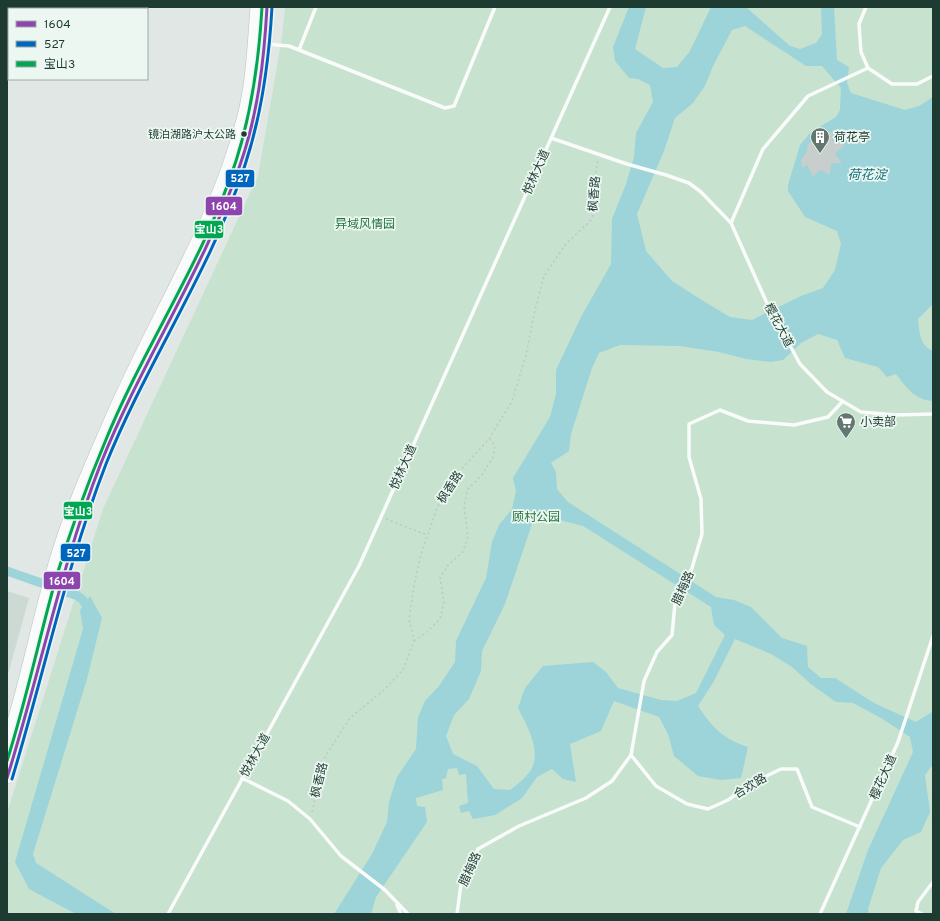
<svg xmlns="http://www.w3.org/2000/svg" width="940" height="921" font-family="Overpass,'Noto Sans SC',sans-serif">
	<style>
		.built { fill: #cdd9d3 }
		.green { fill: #c7e2cf }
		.water { fill: #9cd4da; fill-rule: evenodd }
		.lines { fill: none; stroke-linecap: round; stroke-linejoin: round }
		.canal { stroke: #9cd4da; stroke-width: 9 }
		.building { fill: #c7cecb; stroke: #c9d0cd }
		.secondary-casing { stroke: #b9c4bf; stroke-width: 12 }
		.path { stroke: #bec8c5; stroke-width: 1.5; stroke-dasharray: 2 3; stroke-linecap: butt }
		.lane { stroke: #fafbfb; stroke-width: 3.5 }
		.secondary { stroke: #fafbfb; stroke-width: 11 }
		.bus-1-casing { stroke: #edf7f2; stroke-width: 6 }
		.bus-2-casing { stroke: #edf7f2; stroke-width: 6 }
		.bus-3-casing { stroke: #edf7f2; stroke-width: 6 }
		.bus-1 { stroke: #8e44ad; stroke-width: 3 }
		.bus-2 { stroke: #0065bd; stroke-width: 3 }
		.bus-3 { stroke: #00a651; stroke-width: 3 }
		.bus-dot { fill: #1d3b31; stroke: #edf7f2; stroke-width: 1.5 }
		.labels { text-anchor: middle; stroke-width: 3.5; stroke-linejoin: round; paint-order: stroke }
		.bus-label { font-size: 11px; fill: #1d3b31; stroke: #edf7f2; text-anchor: end }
		.poi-label { font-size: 12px; fill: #1d3b31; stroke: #edf7f2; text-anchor: start }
		.street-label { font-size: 12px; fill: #1d3b31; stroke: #edf7f2 }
		.park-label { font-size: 12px; fill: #25753f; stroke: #edf7f2 }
		.water-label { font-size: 13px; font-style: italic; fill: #136f7b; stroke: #edf7f2 }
		.line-badge { stroke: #edf7f2; stroke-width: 1.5 }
		.badge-label { font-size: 11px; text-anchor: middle; font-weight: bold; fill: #fff }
	</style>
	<rect width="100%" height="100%" fill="#e0e7e4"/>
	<path class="built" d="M7,591L29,598L7,678Z"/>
	<path class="green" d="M285,7H933V914H7V813L103,509L258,176L282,37Z"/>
	<path class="water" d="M629,7H646L635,49L663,68L677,67L690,51L711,7H746L790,46L800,49L816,43L822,34L821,7H834L837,60L849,67L847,83L851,93L905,110L919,106L933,97V304L918,319C919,331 920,346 933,351V401C916,401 905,386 896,374L887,377L878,367L845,358L837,340L818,334L801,343L783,360L771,362L746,359L719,352L680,346L620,345L599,353L592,368L571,434L569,451L551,463L556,472L557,489L568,502L716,597L734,600L751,607L782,638L807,646L808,667L821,678H835L874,703L916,722L932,712L933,708V764L925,775L930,812L921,832L903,840L881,868L868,909L869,914H846L868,850L913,752L910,737L881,718L853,703L836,702L812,685L792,667L771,654L735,639L714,681L698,706C712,727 723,739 748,747L741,778L721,780L698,776L674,756L668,734L659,717L614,701L601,731L570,744L576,782L563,779L552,769L537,777L522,798L495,815L473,819L469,811L461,813L459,806L468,803L466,774L459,775L457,768L448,769L446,778L442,779L443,790L416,798L417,806L425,807L427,822L376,897L371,914H334L372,854L387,822L389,802L397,777L416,749L418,717L425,701L439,686L455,662L456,641L486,578L492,542L499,525L512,509L516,491L513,478L550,417L556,394V370L581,317L611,264L612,219L626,184L634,157L636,133L653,102L650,85L638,79L629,78L615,61L613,47ZM745,26L806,66H822L841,88L840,110L836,117L811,132L800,145L788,185V191L805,217L837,231L841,244L835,270L823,288L801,296L752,320L730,317L700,299L672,281L646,251L637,214L664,151L675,118L693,103L705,86L713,66L732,30ZM548,517L583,526L711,607L714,625L725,635L696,693L677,701L661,700L618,688L606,672L593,662L543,666L525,688L518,708C528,728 545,756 527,775C522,781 516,785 510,790L494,789L477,766L453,754L446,736L454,715L469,699L481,671L482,651L505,604L533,521Z
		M90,596L102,618L87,679L33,854L36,863L116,914H76L29,889L15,862L83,629L80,610Z"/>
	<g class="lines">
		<path class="canal" d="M7,571L78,596C84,600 89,607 87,615"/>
	</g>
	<path class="building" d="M835,130L831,141L844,145L834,154L841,162L831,163L829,174L821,169L813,176L808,164L802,167V159L808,151V145L813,140L820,139Z"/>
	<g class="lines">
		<g class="secondary-casing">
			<path id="secondary" d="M7,741C24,688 35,632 50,578C64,525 86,474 108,424C151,322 214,228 242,120C252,83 253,44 256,7
				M7,778C28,713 42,646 61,580C76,527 96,475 117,425C160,326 226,230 252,125C261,87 265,46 267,7"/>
		</g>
		<path class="path" d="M386,519L427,535
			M414,641L426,633L440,619L444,602L440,578L448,565L463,552L468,536L464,506L468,489L482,475L493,457L495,446L490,439
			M312,812L325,757L350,718L384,690L403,670L414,641L409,619L414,585L421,554L437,508L457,474L489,439L512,401L526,355L535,310L544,276L566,244L591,220L595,210L593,192L598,160"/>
		<path class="lane" d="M866,7L859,24L861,52L868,68L892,84H917L933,76
			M266,44L289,46L445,108L454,106L495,7
			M299,50L316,7
			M551,138L627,164L666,175L689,183L701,192L731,223L766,301L800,364L827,392L861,412L895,415L933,414
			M731,223L763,149L808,96L868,68
			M631,755L656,786L687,804L708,809L728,800L754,782L781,769H797L812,807L860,827
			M242,778L288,801L310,819L341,856L385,890L408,914
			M397,905L401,914
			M168,914L359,566L610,7
			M457,914L461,884L478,849L519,826L586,798L612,781L631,755L644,681L657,652L672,635L675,603L692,568L702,534L701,499L689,457V424L720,410L748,421L794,425L828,417L843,401
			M820,914L898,742L933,636
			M922,914L916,911L918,902L933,882"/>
		<use href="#secondary" class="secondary"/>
		<g class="bus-1-casing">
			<path id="bus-1" d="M7,778C40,673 61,565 101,463C142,361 204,269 240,165C258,114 264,61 267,7"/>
		</g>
		<g class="bus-2-casing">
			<path id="bus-2" d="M12,779C44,674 66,567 106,464C147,362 211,270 245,165C262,114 269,61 272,7"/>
		</g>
		<g class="bus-3-casing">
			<path id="bus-3" d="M7,761C26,701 39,639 56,578C70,532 86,487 105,442C144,346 204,260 236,161C252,111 259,60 262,7"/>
		</g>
		<use href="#bus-1" class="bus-1"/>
		<use href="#bus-2" class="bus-2"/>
		<use href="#bus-3" class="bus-3"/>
	</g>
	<defs>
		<g id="building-pin" transform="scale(1)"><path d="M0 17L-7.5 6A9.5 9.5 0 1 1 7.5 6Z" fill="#617770" stroke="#edf7f2"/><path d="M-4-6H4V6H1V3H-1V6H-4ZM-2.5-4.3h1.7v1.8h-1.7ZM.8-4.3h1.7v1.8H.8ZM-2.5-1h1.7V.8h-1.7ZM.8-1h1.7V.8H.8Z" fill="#fff"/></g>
		<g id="supermarket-pin" transform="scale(1)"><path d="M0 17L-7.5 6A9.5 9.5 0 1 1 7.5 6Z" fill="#617770" stroke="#edf7f2"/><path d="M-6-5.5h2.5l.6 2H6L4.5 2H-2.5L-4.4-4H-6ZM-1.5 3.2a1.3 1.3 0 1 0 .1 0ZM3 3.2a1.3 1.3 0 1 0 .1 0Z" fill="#fff"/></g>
	</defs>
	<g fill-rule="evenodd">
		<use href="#building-pin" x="820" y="137"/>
		<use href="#supermarket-pin" x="846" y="422"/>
	</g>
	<circle class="bus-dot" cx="244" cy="134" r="3.5"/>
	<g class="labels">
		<g class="bus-label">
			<text x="236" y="138">镜泊湖路沪太公路</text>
		</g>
		<g class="poi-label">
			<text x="834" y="141">荷花亭</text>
			<text x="860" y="426">小卖部</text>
		</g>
		<g class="street-label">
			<text transform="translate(536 172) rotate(-66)" y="4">悦林大道</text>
			<text transform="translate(594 194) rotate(-85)" y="4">枫香路</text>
			<text transform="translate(779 325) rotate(62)" y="4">樱花大道</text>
			<text transform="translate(403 467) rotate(-66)" y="4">悦林大道</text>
			<text transform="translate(450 487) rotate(-57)" y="4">枫香路</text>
			<text transform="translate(683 588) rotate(-66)" y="4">腊梅路</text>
			<text transform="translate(255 755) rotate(-61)" y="4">悦林大道</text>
			<text transform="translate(883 777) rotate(-66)" y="4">樱花大道</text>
			<text transform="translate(319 780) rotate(-76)" y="4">枫香路</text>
			<text transform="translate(750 786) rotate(-31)" y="4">合欢路</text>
			<text transform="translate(470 869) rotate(-66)" y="4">腊梅路</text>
		</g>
		<g class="park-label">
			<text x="365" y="228">异域风情园</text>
			<text x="536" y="521">顾村公园</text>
		</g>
		<g class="water-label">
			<text x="867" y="179">荷花淀</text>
		</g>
	</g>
	<g class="line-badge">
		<rect x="225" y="169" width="30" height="19" rx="4" fill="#0065bd"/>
		<rect x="205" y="196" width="38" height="20" rx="4" fill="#8e44ad"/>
		<rect x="194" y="220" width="30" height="19" rx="4" fill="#00a651"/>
		<rect x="63" y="501" width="30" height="19" rx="4" fill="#00a651"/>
		<rect x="60" y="543" width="31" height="19" rx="4" fill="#0065bd"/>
		<rect x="43" y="571" width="38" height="19" rx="4" fill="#8e44ad"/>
	</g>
	<g class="badge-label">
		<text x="240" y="182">527</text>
		<text x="224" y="210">1604</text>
		<text x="209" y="233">宝山3</text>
		<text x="78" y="515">宝山3</text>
		<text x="76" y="557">527</text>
		<text x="62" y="585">1604</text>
	</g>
	<rect width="940" height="921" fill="none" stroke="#1d3b31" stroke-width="16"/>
	<rect x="8" y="8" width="140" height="72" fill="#edf7f2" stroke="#9aaca5"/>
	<rect x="16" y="21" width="20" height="6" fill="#8e44ad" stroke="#9aaca5"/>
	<text x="44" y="28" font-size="12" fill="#1d3b31">1604</text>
	<rect x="16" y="41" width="20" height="6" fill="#0065bd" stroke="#9aaca5"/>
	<text x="44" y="48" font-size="12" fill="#1d3b31">527</text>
	<rect x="16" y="61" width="20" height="6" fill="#00a651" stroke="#9aaca5"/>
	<text x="44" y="68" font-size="12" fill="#1d3b31">宝山3</text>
</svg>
